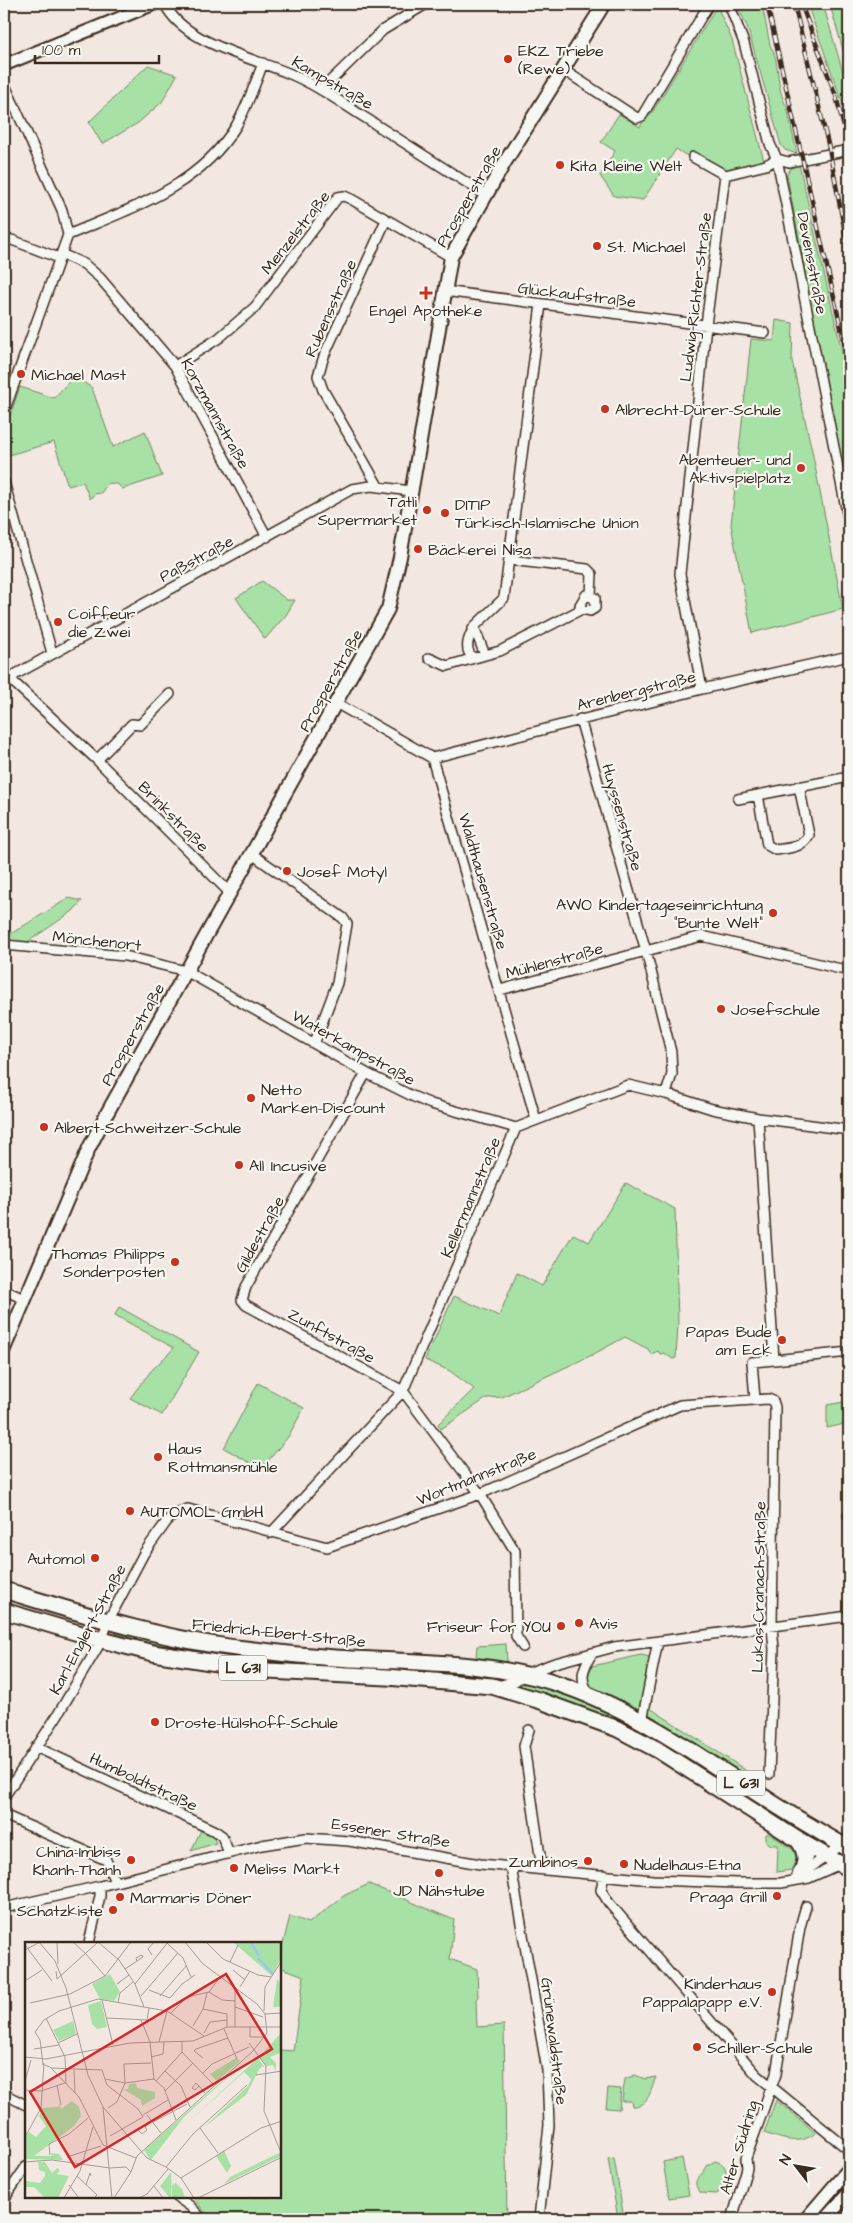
<svg xmlns="http://www.w3.org/2000/svg" width="853" height="2223" font-family="'Architects Daughter',sans-serif">
	<style>
		.green { fill: #a8e1a5; stroke: #728662 }
		.lines { fill: none; stroke-linecap: round; stroke-linejoin: round }
		.minor-casing { stroke: #3b2a1e; stroke-width: 12 }
		.tertiary-casing { stroke: #3b2a1e; stroke-width: 15 }
		.secondary-casing { stroke: #3b2a1e; stroke-width: 16 }
		.primary-casing { stroke: #3b2a1e; stroke-width: 19 }
		.minor { stroke: #f6f6f2; stroke-width: 9 }
		.tertiary { stroke: #f6f6f2; stroke-width: 11 }
		.secondary { stroke: #f6f6f2; stroke-width: 12 }
		.primary { stroke: #f6f6f2; stroke-width: 15 }
		.rail-casing { stroke: #3b2a1e; stroke-width: 4.5 }
		.rail { stroke: #f6f6f2; stroke-width: 2.5; stroke-dasharray: 8; stroke-linecap: butt }
		.poi-dot { fill: #c8321e; stroke: #f6f6f2; stroke-width: 2 }
		.labels { text-anchor: middle; stroke-width: 4.5; stroke-linejoin: round; paint-order: stroke }
		.shield { fill: #f6f6f2; stroke: #73675e; stroke-width: 1 }
		.shield-label { font-size: 15px; font-weight: bold; fill: #3b2a1e }
		.poi-label { font-size: 16px; fill: #3b2a1e; stroke: #f6f6f2; text-anchor: start }
		.street-label { font-size: 16px; fill: #3b2a1e; stroke: #f6f6f2 }
		.inset-river { fill: none; stroke: #98c5f2; stroke-width: 2.5 }
		.inset-road { fill: none; stroke: #a99b93; stroke-width: 1 }
		.view { fill: #d62828; fill-opacity: 0.15; stroke: #d62828; stroke-width: 2.5 }
		.inset-edge { fill: none; stroke: #3b2a1e; stroke-width: 2.5 }
	</style>
	<rect width="100%" height="100%" fill="#f2e7e1"/>
	<filter id="ink" filterUnits="userSpaceOnUse"><feTurbulence type="fractalNoise" baseFrequency=".02" numOctaves="2"/><feDisplacementMap in="SourceGraphic" scale="10" xChannelSelector="R" yChannelSelector="G"/><feConvolveMatrix kernelMatrix="1 2 1 2 8 2 1 2 1" color-interpolation-filters="sRGB"/></filter>
	<g filter="url(#ink)">
		<path class="green" d="M736,4H762L770,45C781,61 775,89 787,107L797,154L785,150L781,145L747,26Z
			M807,4H823L849,93V121Z
			M829,4H849V70L832,12Z
			M717,6L732,40L764,161L761,165L726,171L692,159L676,149L643,200L614,196L600,176L615,151L601,142L619,114L640,127L647,114L650,116Z
			M148,65L177,75L162,102L138,123L102,144L89,122Z
			M799,164L849,382V508L787,175L790,169Z
			M776,320L793,323L792,361L812,451L843,609L752,633L731,525L751,339L774,341Z
			M74,376L92,388L113,447L145,431L162,476L123,489L117,484L108,483L101,493L94,494L90,499L83,482L68,486L54,442L5,456L4,432L20,387L54,398Z
			M262,581L287,600H295L286,615L265,639L236,598Z
			M69,898L82,901L73,911L26,943L4,941V931L9,935Z
			M626,1183L675,1209L678,1324L676,1358L673,1359L664,1353L660,1354L658,1351L651,1354L648,1349L625,1337L592,1355L502,1397L487,1398L441,1429L438,1424L474,1389L450,1371L425,1360L454,1296L499,1316L517,1273L542,1286L573,1234L589,1242Z
			M119,1307L199,1352L162,1415L130,1398L151,1371L174,1348L115,1315Z
			M258,1383L304,1408L288,1437L261,1469L224,1448Z
			M849,1401V1423L827,1428V1405Z
			M116,1633L218,1653L296,1661L456,1669L509,1679L494,1680L414,1672H356L215,1660L117,1637Z
			M506,1644L507,1663L479,1659L476,1657L477,1646Z
			M641,1655L650,1657L651,1661L642,1707L635,1711L590,1689L586,1681L592,1666Z
			M530,1681L620,1715L826,1844V1846L668,1748L514,1685Z
			M650,1708L753,1775L751,1778L649,1714Z
			M201,1830L213,1836L216,1843L191,1851Z
			M766,1834H770L794,1850L797,1858L791,1870L777,1872L778,1845H771L766,1841Z
			M369,1884L454,1920L450,1959L477,1969L478,1997L476,1999L477,2027L504,2025L507,2219H210L193,2197H280V2050L293,2051L304,1976L280,1967V1956L290,1916L309,1923L345,1895Z
			M635,2075L645,2079L656,2077C651,2089 649,2107 632,2106L631,2101H622V2099L625,2079Z
			M608,2088L621,2089L619,2109L606,2108Z
			M776,2100L816,2133C798,2146 783,2139 764,2133Z
			M614,2158L624,2219H618L608,2159Z
			M682,2158L689,2195L669,2198L663,2162Z
			M715,2161C723,2163 727,2167 726,2176L721,2182L722,2188L717,2194L701,2193C688,2179 703,2177 707,2166Z"/>
		<g class="lines">
			<g class="minor-casing">
				<path id="minor" d="M165,4C182,42 250,57 288,73C315,84 339,101 364,117C404,143 445,169 486,195
					M729,4L744,43L770,144L777,159L848,518L849,533
					M562,69L637,118L642,116L709,4
					M4,83L62,210L68,235L4,412
					M321,90L383,30L426,4
					M693,157L725,175
					M777,159L789,162L849,150
					M725,175L766,165L777,159
					M68,235C131,208 198,188 236,126C247,107 255,84 263,63
					M4,240H12L59,258
					M61,254L84,264L100,278L175,366L267,537
					M444,291L765,333
					M541,304L504,598L474,627L485,655L500,651L582,609L590,611L595,608V598L586,595L580,605L582,609
					M175,366L219,338L255,307L338,197L344,196L351,199L451,257
					M4,482L52,653
					M378,486L323,390L318,376L324,356L386,220
					M510,560L587,569L592,574L591,595
					M429,658L447,666L485,655
					M473,658C463,649 469,637 474,627
					M9,678L97,760L230,893
					M4,684L9,678L352,489L371,486L411,491
					M702,689L680,574L706,325L725,175
					M336,703L432,758L536,1120
					M580,719L646,951L671,1052L672,1074L666,1094
					M432,758L702,689L849,656
					M97,760L132,724L140,725L170,694
					M799,786L809,835C802,848 789,848 776,850L767,845L758,795L849,777
					M738,799L758,795
					M252,854L343,918L347,924L337,983L315,1042
					M4,945L125,956L186,971L366,1073L412,1096L431,1104L516,1128
					M500,990L702,936L849,971
					M366,1073L246,1287L242,1300L246,1305L403,1391L480,1494L515,1551L516,1636L523,1647
					M4,1290L24,1299
					M774,1360L849,1352
					M755,1399L752,1362L774,1360L758,1118
					M848,1515L849,1514
					M271,1533L403,1391L516,1128L628,1085L666,1094L712,1109L758,1118L849,1130
					M498,1686L515,1681L525,1674L555,1663L614,1647L849,1616
					M589,1693C578,1678 584,1667 592,1653
					M642,1721L658,1641
					M529,1730L524,1746L542,1869
					M36,1747L215,1831L222,1836L229,1853
					M4,1797L57,1716L102,1640L108,1621L144,1553L167,1521L176,1513L188,1509L327,1547L480,1494L680,1405L768,1399L773,1401L775,1407L772,1627L774,1649L769,1774
					M4,1815L106,1860L115,1882
					M511,1867L547,2070L549,2125L539,2219
					M801,1874L827,1856L849,1838
					M604,1875L601,1890L609,1903L757,2075L849,2150
					M4,1908L100,1886L262,1845L306,1838L349,1841L480,1864L653,1880L736,1883H781L809,1878L840,1864L849,1856
					M89,1943L100,1896V1886
					M4,2094L26,2105
					M177,2197L190,2206L202,2219
					M4,2199L26,2167
					M732,2219L747,2168L746,2158L776,2074L800,1927L806,1906"/>
			</g>
			<g class="tertiary-casing">
				<path id="tertiary" d="M4,65L154,4"/>
			</g>
			<g class="secondary-casing">
				<path id="secondary" d="M4,1349L89,1148L106,1115L388,609L400,557L419,448L451,257L505,162L604,4
					M806,2219L849,2169
					M825,2219L849,2193"/>
			</g>
			<g class="primary-casing">
				<path id="primary" d="M4,1590C83,1614 163,1640 245,1649C275,1653 305,1656 335,1658C411,1663 486,1660 559,1684C635,1709 701,1758 768,1800C794,1817 822,1833 849,1849
					M4,1611L102,1640L153,1653L268,1671L387,1677L492,1686L541,1701L618,1729L658,1750L798,1840L849,1869
					M798,1840C807,1852 807,1862 800,1875"/>
			</g>
			<use href="#minor" class="minor"/>
			<use href="#tertiary" class="tertiary"/>
			<use href="#secondary" class="secondary"/>
			<use href="#primary" class="primary"/>
			<g class="rail-casing">
				<path id="rail" d="M767,4L849,363
					M794,4L829,148L849,254
					M801,4L836,96L849,147"/>
			</g>
			<use href="#rail" class="rail"/>
		</g>
	</g>
	<g class="poi-dot">
		<circle cx="508" cy="59" r="5"/>
		<circle cx="560" cy="165" r="5"/>
		<circle cx="597" cy="246" r="5"/>
		<path d="M423.5 285.5h5v5h5v5h-5v5h-5v-5h-5v-5h5z"/>
		<circle cx="21" cy="374" r="5"/>
		<circle cx="605" cy="409" r="5"/>
		<circle cx="801" cy="468" r="5"/>
		<circle cx="427" cy="510" r="5"/>
		<circle cx="445" cy="513" r="5"/>
		<circle cx="418" cy="549" r="5"/>
		<circle cx="58" cy="622" r="5"/>
		<circle cx="287" cy="871" r="5"/>
		<circle cx="773" cy="913" r="5"/>
		<circle cx="721" cy="1009" r="5"/>
		<circle cx="251" cy="1098" r="5"/>
		<circle cx="44" cy="1127" r="5"/>
		<circle cx="239" cy="1165" r="5"/>
		<circle cx="175" cy="1262" r="5"/>
		<circle cx="782" cy="1340" r="5"/>
		<circle cx="158" cy="1457" r="5"/>
		<circle cx="130" cy="1511" r="5"/>
		<circle cx="95" cy="1558" r="5"/>
		<circle cx="579" cy="1623" r="5"/>
		<circle cx="561" cy="1626" r="5"/>
		<circle cx="155" cy="1722" r="5"/>
		<circle cx="131" cy="1860" r="5"/>
		<circle cx="588" cy="1861" r="5"/>
		<circle cx="624" cy="1864" r="5"/>
		<circle cx="234" cy="1868" r="5"/>
		<circle cx="439" cy="1873" r="5"/>
		<circle cx="777" cy="1896" r="5"/>
		<circle cx="120" cy="1897" r="5"/>
		<circle cx="113" cy="1910" r="5"/>
		<circle cx="772" cy="1992" r="5"/>
		<circle cx="697" cy="2047" r="5"/>
	</g>
	<g class="labels">
		<g class="shield">
			<rect x="219" y="1655.5" width="48" height="25" rx="4"/>
			<rect x="717" y="1770.5" width="48" height="25" rx="4"/>
		</g>
		<g class="shield-label">
			<text x="243" y="1673">L 631</text>
			<text x="741" y="1788">L 631</text>
		</g>
		<g class="poi-label">
			<text x="518" y="56">EKZ Triebe<tspan x="518" dy="18">(Rewe)</tspan></text>
			<text x="570" y="171">Kita Kleine Welt</text>
			<text x="607" y="252">St. Michael</text>
			<text x="426" y="316" text-anchor="middle">Engel Apotheke</text>
			<text x="31" y="380">Michael Mast</text>
			<text x="615" y="415">Albrecht-Dürer-Schule</text>
			<text x="791" y="465" text-anchor="end">Abenteuer- und<tspan x="791" dy="18">Aktivspielplatz</tspan></text>
			<text x="417" y="507" text-anchor="end">Tatli<tspan x="417" dy="18">Supermarket</tspan></text>
			<text x="455" y="510">DITIP<tspan x="455" dy="18">Türkisch-Islamische Union</tspan></text>
			<text x="428" y="555">Bäckerei Nisa</text>
			<text x="68" y="619">Coiffeur<tspan x="68" dy="18">die Zwei</tspan></text>
			<text x="297" y="877">Josef Motyl</text>
			<text x="763" y="910" text-anchor="end">AWO Kindertageseinrichtung<tspan x="763" dy="18">"Bunte Welt"</tspan></text>
			<text x="731" y="1015">Josefschule</text>
			<text x="261" y="1095">Netto<tspan x="261" dy="18">Marken-Discount</tspan></text>
			<text x="54" y="1133">Albert-Schweitzer-Schule</text>
			<text x="249" y="1171">All Incusive</text>
			<text x="165" y="1259" text-anchor="end">Thomas Philipps<tspan x="165" dy="18">Sonderposten</tspan></text>
			<text x="772" y="1337" text-anchor="end">Papas Bude<tspan x="772" dy="18">am Eck</tspan></text>
			<text x="168" y="1454">Haus<tspan x="168" dy="18">Rottmansmühle</tspan></text>
			<text x="140" y="1517">AUTOMOL GmbH</text>
			<text x="85" y="1564" text-anchor="end">Automol</text>
			<text x="589" y="1629">Avis</text>
			<text x="551" y="1632" text-anchor="end">Friseur for YOU</text>
			<text x="165" y="1728">Droste-Hülshoff-Schule</text>
			<text x="121" y="1857" text-anchor="end">China-Imbiss<tspan x="121" dy="18">Khanh-Thanh</tspan></text>
			<text x="578" y="1867" text-anchor="end">Zumbinos</text>
			<text x="634" y="1870">Nudelhaus-Etna</text>
			<text x="244" y="1874">Meliss Markt</text>
			<text x="439" y="1896" text-anchor="middle">JD Nähstube</text>
			<text x="767" y="1902" text-anchor="end">Praga Grill</text>
			<text x="130" y="1903">Marmaris Döner</text>
			<text x="103" y="1916" text-anchor="end">Schatzkiste</text>
			<text x="762" y="1989" text-anchor="end">Kinderhaus<tspan x="762" dy="18">Pappalapapp e.V.</tspan></text>
			<text x="707" y="2053">Schiller-Schule</text>
		</g>
		<g class="street-label">
			<text transform="translate(333 82) rotate(30)" y="6">Kampstraße</text>
			<text transform="translate(468 196) rotate(-60)" y="6">Prosperstraße</text>
			<text transform="translate(295 232) rotate(-52)" y="6">Menzelstraße</text>
			<text transform="translate(813 263) rotate(79)" y="6">Devensstraße</text>
			<text transform="translate(577 294) rotate(7)" y="6">Glückaufstraße</text>
			<text transform="translate(695 297) rotate(-83)" y="6">Ludwig-Richter-Straße</text>
			<text transform="translate(330 308) rotate(-66)" y="6">Rubensstraße</text>
			<text transform="translate(216 413) rotate(61)" y="6">Korzmannstraße</text>
			<text transform="translate(196 558) rotate(-28)" y="6">Paßstraße</text>
			<text transform="translate(330 680) rotate(-61)" y="6">Prosperstraße</text>
			<text transform="translate(636 690) rotate(-14)" y="6">Arenbergstraße</text>
			<text transform="translate(174 816) rotate(45)" y="6">Brinkstraße</text>
			<text transform="translate(623 817) rotate(74)" y="6">Huyssenstraße</text>
			<text transform="translate(484 881) rotate(74)" y="6">Waldthausenstraße</text>
			<text transform="translate(97 940) rotate(6)" y="6">Mönchenort</text>
			<text transform="translate(554 960) rotate(-15)" y="6">Mühlenstraße</text>
			<text transform="translate(132 1034) rotate(-61)" y="6">Prosperstraße</text>
			<text transform="translate(354 1047) rotate(29)" y="6">Waterkampstraße</text>
			<text transform="translate(470 1197) rotate(-67)" y="6">Kellermannstraße</text>
			<text transform="translate(259 1234) rotate(-61)" y="6">Gildestraße</text>
			<text transform="translate(332 1335) rotate(29)" y="6">Zunftstraße</text>
			<text transform="translate(476 1476) rotate(-22)" y="6">Wortmannstraße</text>
			<text transform="translate(758 1587) rotate(-89)" y="6">Lukas-Cranach-Straße</text>
			<text transform="translate(87 1629) rotate(-62)" y="6">Karl-Englert-Straße</text>
			<text transform="translate(279 1632) rotate(6)" y="6">Friedrich-Ebert-Straße</text>
			<text transform="translate(144 1781) rotate(25)" y="6">Humboldtstraße</text>
			<text transform="translate(391 1832) rotate(9)" y="6">Essener Straße</text>
			<text transform="translate(555 2041) rotate(83)" y="6">Grünewaldstraße</text>
			<text transform="translate(738 2147) rotate(-73)" y="6">Alter Südring</text>
		</g>
	</g>
	<g transform="translate(25 1942)">
		<rect width="256" height="256" fill="#f2e7e1"/>
		<path d="M208,0H256V16L247,34ZM85,32L95,50L89,59L75,57L67,42ZM252,37L256,42V65H248ZM76,59L82,85L72,87L67,82L63,63ZM48,79L51,92L34,99L28,88ZM256,91L255,111L245,115L251,121V129L248,123L241,124L234,115ZM229,111L159,175L126,218L124,216L119,208ZM211,116L215,119L192,139L185,132ZM233,116L240,126L237,124L234,128L221,153L178,186L223,144L226,137L219,130L159,184ZM111,141L112,146L130,150V156L117,164L116,158L98,147H103L104,142ZM47,159L54,165L56,174L49,184L9,214H27L26,211L34,212L38,218L0,217V196L4,190L11,195L21,184L14,174L17,166L33,165L34,162L36,167ZM199,208L206,224L202,231L191,214ZM254,211L256,214L199,242L205,235ZM13,220H20L27,231L32,226L35,228L32,232L44,234L33,256H20L9,245H0L1,239L15,241L20,234V230L14,228ZM146,230L147,243L151,241L157,247L160,256H147ZM146,230V256H145L135,244Z" fill="#a8e1a5"/>
		<path class="inset-river" d="M226,0L234,14M233,16L248,32"/>
		<path class="inset-road" d="M14,0L30,19L41,46L63,133L78,165L87,256M32,0L33,22M48,0L61,12M73,0L94,18L110,42L119,65M142,1L158,16L166,35M182,1L198,17L233,33L246,35M0,3L27,39M0,8L15,0M61,12L80,34M127,13L123,7L129,0M205,20L213,3M100,27L118,15L117,13L111,16L112,19M208,28L220,38M31,29L32,37L73,0M0,39L17,28M96,39L92,42L104,33M110,42L143,0M215,45L225,29M124,48L145,56L157,42L170,33M184,50L197,58L210,59M116,54L153,11M135,54L162,23M77,58L88,103M93,60L95,51L108,40M5,61L45,52L80,34L106,0M210,65L238,75M178,67L202,72V85M239,69L240,45L257,18M146,71L162,55L184,50L195,35M240,72L257,71M21,76L40,115L41,142M82,76L122,78L124,66M116,78L125,100L129,137M168,84L178,67L182,51M210,85V46M225,85V95H240M199,87L212,117M179,91L185,80L202,78M134,100L142,69M33,101L52,92M224,101L241,124L239,169L257,213M9,107L34,103M157,110L189,143M0,115L21,117L105,101L168,99L202,85H257M126,115L138,112L139,100M178,116L169,109L171,107L203,96M17,122L25,125L54,155L78,203L111,216M18,122L15,98L10,90L19,78L34,69L73,57L142,69L179,94M26,126L77,128L82,143L113,167L118,175L85,194M49,128L50,151M140,129L156,144L165,165M178,131L187,122L224,105M231,133L257,129M80,137L100,141L129,137L139,146L151,178M0,139L6,118M131,139L157,110V100M32,144L36,163M174,144L170,148L167,146L171,141L174,144L180,151M0,148L16,149L40,141M140,149L168,121M78,165L122,216L141,225M83,166L92,160L100,141L99,122L126,121M118,173L143,158M122,173L136,191M128,180L162,162M175,186L193,211M112,187L117,192L122,188L120,185L127,179M0,195L16,166L19,121M25,213L24,202L44,192L63,176M42,215L76,204M0,220L27,218L85,226M141,225L168,192L222,143M141,225L156,236L169,256M85,226L101,225L106,230M52,234L72,253L69,256M156,236L236,186L257,179M44,243L54,256M61,243L65,231L66,234M129,244L138,256M39,256L55,229L68,185M89,256L106,230L112,214L228,109L242,91L240,72L232,62L178,22L160,0M114,256L122,252L143,227M173,256L257,215M220,256H257"/>
		<path class="view" d="M201,32L247,107L50,225L5,150Z"/>
		<rect width="256" height="256" class="inset-edge"/>
	</g>
	<rect width="853" height="2223" fill="none" stroke="#f6f6f2" stroke-width="20"/>
	<rect x="10" y="10" width="833" height="2203" fill="none" stroke="#3b2a1e" stroke-width="2" filter="url(#ink)"/>
	<g transform="translate(796 2166) rotate(301)" stroke="#f6f6f2" stroke-width="4" paint-order="stroke">
	<path d="M0-4L9 19L0 12L-9 19Z" fill="#3b2a1e"/>
	<text y="-8" font-size="14" font-weight="bold" text-anchor="middle" fill="#3b2a1e">N</text>
	</g>
	<path d="M35 55v8h124v-8" fill="none" stroke="#3b2a1e" stroke-width="2.5"/>
	<text x="42" y="55" font-size="15" fill="#3b2a1e" stroke="#f6f6f2" stroke-width="4" paint-order="stroke">100 m</text>
</svg>
